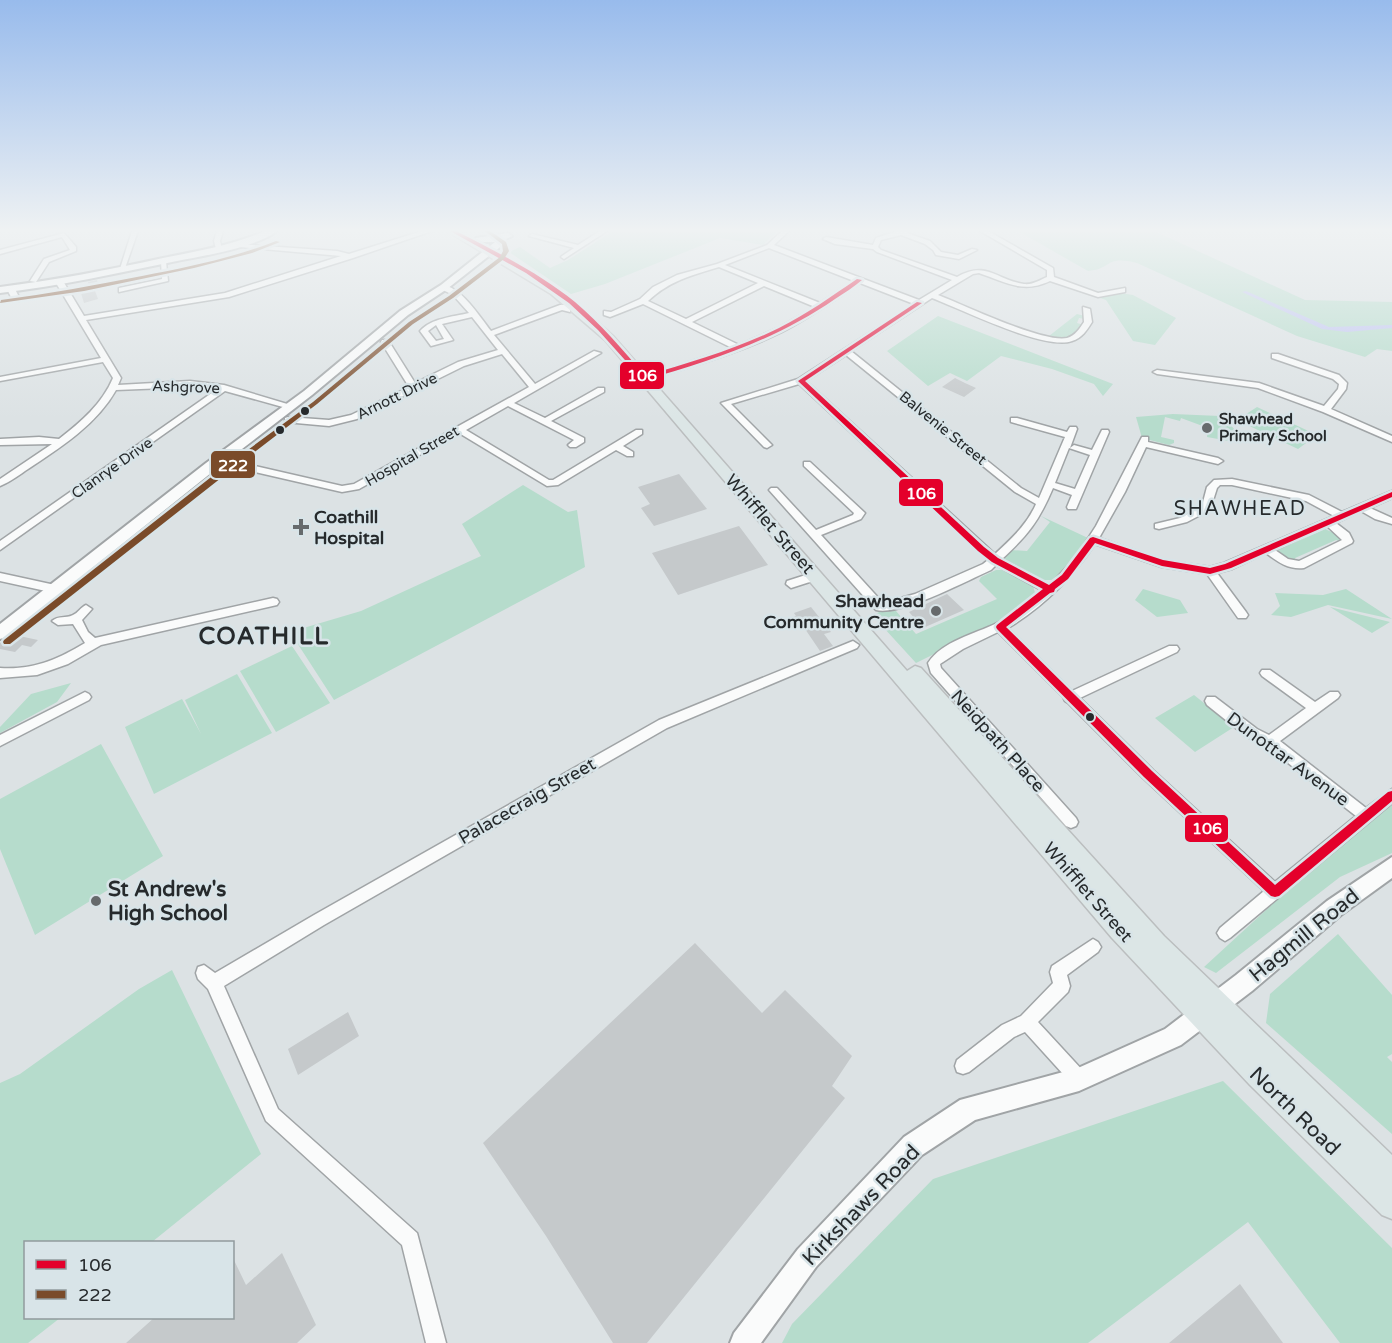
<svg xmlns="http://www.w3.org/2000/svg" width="1392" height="1343" font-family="'Varela Round',sans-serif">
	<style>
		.green { fill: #b6dccc }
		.water { fill: #c1c6f2 }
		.building { fill: #c5c9cb }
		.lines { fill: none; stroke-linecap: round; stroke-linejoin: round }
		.street-casing { stroke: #a0a4a6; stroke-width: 3 }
		.secondary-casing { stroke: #a0a4a6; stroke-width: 4 }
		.primary-casing { stroke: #bbbebf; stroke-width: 3 }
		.street { fill: #fafbfb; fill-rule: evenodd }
		.secondary { fill: #fafbfb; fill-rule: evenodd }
		.primary { fill: #dce6e6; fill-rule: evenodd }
		.bus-1-casing { stroke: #d8e4e8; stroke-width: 5 }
		.bus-2-casing { stroke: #d8e4e8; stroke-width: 5 }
		.bus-1 { fill: #e4002b; fill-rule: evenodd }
		.bus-2 { fill: #7a4b2a; fill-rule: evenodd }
		.bus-dot { fill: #262a2c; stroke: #d8e4e8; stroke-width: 2 }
		.poi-dot { fill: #666a6c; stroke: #d8e4e8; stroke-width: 2 }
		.labels { text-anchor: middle; stroke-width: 5; stroke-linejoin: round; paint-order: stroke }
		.far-street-label { font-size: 15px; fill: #262a2c; stroke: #d8e4e8 }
		.far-poi-label { font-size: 15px; font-weight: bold; fill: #262a2c; stroke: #d8e4e8; text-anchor: start }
		.poi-label { font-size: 18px; font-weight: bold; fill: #262a2c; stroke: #d8e4e8; text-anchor: start }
		.street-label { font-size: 18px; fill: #262a2c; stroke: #d8e4e8 }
		.neighbourhood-label { font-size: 20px; letter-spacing: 1.5px; fill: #262a2c; stroke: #d8e4e8 }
		.near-poi-label { font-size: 21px; font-weight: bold; fill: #262a2c; stroke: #d8e4e8; text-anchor: start }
		.near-street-label { font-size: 21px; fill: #262a2c; stroke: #d8e4e8 }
		.district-label { font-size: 24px; font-weight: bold; letter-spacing: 1.5px; fill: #262a2c; stroke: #d8e4e8 }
		.line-badge { stroke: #d8e4e8; stroke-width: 2 }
		.badge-label { font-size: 16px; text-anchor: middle; font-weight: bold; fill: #fff }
	</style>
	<rect width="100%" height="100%" fill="#dce2e4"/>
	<path class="green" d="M609,231H777L763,245L720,238L605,284L571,294L509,252L520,247L550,268L568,260L610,233L607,232Z
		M1018,231H1154L1305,300L1392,302V351L1377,349L1365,357L1297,336L1137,263C1104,255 1113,269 1088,271Z
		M1120,293L1133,295L1176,318L1155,345L1133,341L1106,300L1094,296L1105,297Z
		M1077,314L1085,316V319L1079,318L1077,323L1084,325L1070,339L1049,336Z
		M938,316L1113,384L1103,396L1094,384L1052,369L1001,356L967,381L950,373L928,386L887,351Z
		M1257,407L1317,435L1298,449L1237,420Z
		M1173,414L1220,416L1240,434L1229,441L1207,437L1208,428L1181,418L1180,421L1165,417L1161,437L1174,440V443L1169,445L1142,438L1136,417Z
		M523,485L568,512L577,510L585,567L334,700L290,632L361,611L481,556L462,524Z
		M1041,516L1088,538L1080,552L1054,580H1042L1003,559L1010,550L1027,551L1050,522Z
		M1325,529L1338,535L1342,542L1336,540L1295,558L1296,562L1292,563L1275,551Z
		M996,570H1005L1033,586L1036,596L995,624L916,663L873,616L879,612L896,611L916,634L997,599L979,581L981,577Z
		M1143,589L1180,600L1188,613L1157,617L1135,600Z
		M1346,589L1392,619L1328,605L1291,617L1271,615L1280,606L1275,593L1323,595Z
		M1330,607L1390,622L1372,633Z
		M292,646L330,703L276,732L240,671Z
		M237,674L272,733L154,794L125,727L182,699L201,734L185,700Z
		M71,683L57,702L0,733V727L31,694Z
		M1194,695L1234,727L1195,752L1155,718Z
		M101,744L163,856L35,935L0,849V799Z
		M1392,803V853L1340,877L1216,973L1204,967L1279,898Z
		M1338,934L1392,995V1054L1387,1057L1392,1062V1134L1266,1023L1270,994Z
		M172,970L261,1154L152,1242H26V1318H60L28,1343H0V1083L20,1074L139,989Z
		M1223,1081L1392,1248V1343H1340L1248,1222L1088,1343H782L792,1324L933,1179Z"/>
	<path class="water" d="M1246,291L1329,327L1392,325V328L1347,332L1322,329L1242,292Z"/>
	<path class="building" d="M97,280L100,290L95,291L98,299L84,303L80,290L90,288L88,282Z
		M955,378L965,383L976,388L964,397L942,387Z
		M679,474L707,509L654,526L641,508L650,504L638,487Z
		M739,526L768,565L678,595L652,553Z
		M947,594L964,610L923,628L909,612Z
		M811,607L831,632L824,634L833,646L820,651L801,623L796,625L791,618L796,616L794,613Z
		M13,634L24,637L38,640L31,647L22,645L15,652L0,649V643Z
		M695,943L762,1013L785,990L852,1056L832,1086L845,1098L647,1343H613L546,1236L483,1143Z
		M348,1012L359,1036L298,1075L288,1049Z
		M282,1253L316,1325L297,1343H126L155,1317H232V1256L246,1285Z
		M1240,1284L1283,1343H1169Z"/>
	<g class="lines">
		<g class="street-casing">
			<path id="street" d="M132,231H138L124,271L119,272Z
				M217,231H223L220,241L222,249L219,251L216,249L214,241Z
				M422,231H432L353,258L229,297L86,320L121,378L118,385L190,381L224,385L294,406L290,409L225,391L0,550V541L216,390L190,387L116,390C97,424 60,448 28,469C19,475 10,482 0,486V479L52,444L0,445V439L39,437L59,439C81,422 102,404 113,378L103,362L0,381V377L101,358L56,283L57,281H63L84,316L225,293L341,256L240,247L237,245L238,244L337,251L349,254Z
				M600,231H607L564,259L561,257L562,256L574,248L529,236L532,234L578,245Z
				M782,231H789L774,245L919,300L952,280L877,252L873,249L835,244L823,239L826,237L873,245L876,238L897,231H910L907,233L930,241L941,252L958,255L972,249L977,250L959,259L936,255L933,250L925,244L901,235L881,240L878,247L881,250L957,277C987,260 996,280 1024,284C1033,285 1040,280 1047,277V270L980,231H988L1053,268L1054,277L1098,293L1125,288V292L1098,297L1050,281C1023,294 1005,282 979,273L973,274L938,295C964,305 1043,343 1067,338C1075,336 1080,328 1084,322L1083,307L1090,309L1092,322C1087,330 1082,338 1072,341C1045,351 961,309 932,298L851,351L1021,488L1039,498L1065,437L1011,422V418H1017L1067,432L1070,427H1076L1077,429L1070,448L1074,445L1092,450L1102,430H1108L1109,432L1076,509H1068L1067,507L1072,495L1053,488C1039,521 1028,535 1002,559L1050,585L1076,557L1096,526L1142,437H1148V442L1218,458L1223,461L1218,464L1146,447L1125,492L1099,538L1163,560L1210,567L1224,563L1334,516L1306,501L1232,485H1220L1217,488L1210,510L1187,522L1159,529L1155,528V524L1180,518L1202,506L1207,487L1214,480L1232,479L1309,495L1342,512L1392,491V498L1370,508L1392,518V524L1375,519L1361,511L1336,523L1349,533L1353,541L1352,543L1304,568C1289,570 1278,562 1266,553L1232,569L1217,573L1246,612L1248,615L1246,618H1238L1207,574L1162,567L1095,544C1072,578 1043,607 1008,628L1072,691L1169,646H1177L1179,649L1177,652L1080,698L1153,770L1275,882L1356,816L1265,745L1247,737L1207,705L1205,701L1207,697H1215L1257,729L1269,735L1306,708L1262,676L1260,673L1262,670H1270L1315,702L1330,692H1338L1340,695L1338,698L1280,741L1366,808L1392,789V803L1230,938L1225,941L1220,938L1217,933L1220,928L1264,891L1143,778L1068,703L1065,701L1063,697L998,632L963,649L940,664L941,668L1076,818L1078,822L1076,826L1071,828L1066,826L931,673L928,663C942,641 975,634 997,623C1014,615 1029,603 1043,591L996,565L991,570C966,581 901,616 876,610L769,490L771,488H777L816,530L853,515L854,513L804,466V462H810L865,513L861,519L821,535L883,603L915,594L983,564L988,560L799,384L731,404L772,445L767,448L764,447L721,403L798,379L914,304L860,283C833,301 811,317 782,332C739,353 693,366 647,380L640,378L732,348L643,304L610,317L604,315V311L611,312L640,299L653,287L677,275L717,264L767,245ZM769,248L854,281L820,303L725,265ZM719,267L758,283L686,319L648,301C669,281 692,275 719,267ZM764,286L815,307L778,328L739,345L692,322ZM846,355L1015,492L1036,504C1027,525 1011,539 995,554L806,381ZM1069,448L1090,455L1075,489L1055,483ZM1327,526L1342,540L1299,561L1288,559L1275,550Z
				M64,233L76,247V251L49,262L36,282L30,281L44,259L70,250L62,237L0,254V250Z
				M161,261L166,262L168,281L119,292V288L162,279Z
				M441,285C460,285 480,317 491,331L560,305H566L570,308V312L562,310L494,335L535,384L594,351L601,353L514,403L545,418L598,388H604V392L551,421L584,438V442L576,447H570L568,445L574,440L508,406L466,430L549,480H553L636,430H642V434L623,446L633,452V456H627L616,450L558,485L547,486L459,433L359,489L342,492L255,472L208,468L206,466L211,463L255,466L342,486L354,484L529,387L502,354L464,366L357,419L329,426L285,422V418L288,417L329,420L351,415L409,387L381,342L382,340H388L415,383L458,362L498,350L472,317L442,324L453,340L431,346L420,331C432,318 452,317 469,313L453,295L441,289ZM436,325L444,339L436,341L428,331Z
				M8,287H14L20,299L19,301H13L7,289Z
				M1272,354H1278L1339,375L1347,383L1346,389L1331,409L1392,436V442L1323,412L1258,388L1157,374L1153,372L1157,370L1259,383L1324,406L1338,389L1339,384L1333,379L1272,358Z
				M815,572L819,573L820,576L819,579L791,588L786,584L787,581Z
				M0,573L55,585L60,589L55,593L0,581Z
				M273,598L277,599L279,602L277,605L101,645L68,664L37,675L0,678V668C33,670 57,660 85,643L73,624L58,625L52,621C59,615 65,619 73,615C78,613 81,607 86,605L92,609L82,620L88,632L95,638Z
				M853,641L859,645L857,648L667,728L324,925L224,986L278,1109L417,1233L446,1343H426L402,1245L266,1121L208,989L198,979L196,973L198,967L204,965L215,973L314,915L659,720Z
				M85,692L89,694L91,697L89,700L0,746V735Z
				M1093,939L1098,942L1101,947L1098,952L1067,975L1070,986L1068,992L1038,1022L1085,1073L1088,1079L1085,1085L1079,1088L1073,1085L1025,1032L1014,1037L969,1072L963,1074L957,1072L955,1066L957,1060L1002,1025L1021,1016L1053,983L1050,972L1052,966Z"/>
		</g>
		<g class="secondary-casing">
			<path id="secondary" d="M265,231H277C257,247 203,256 177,261C118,273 60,286 0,293V287C55,280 109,270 163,258C198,251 233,245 265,231Z
				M508,233L512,236L504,240V244L447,289L408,315L312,395L216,469L6,637L0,639V624L206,463L304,391L400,311L441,285L495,242H476V238Z
				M1392,857V878L1341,915L1252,991L1181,1045L1079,1091L975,1120L922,1155L816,1267L761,1343H730L734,1333L798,1249L904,1137L960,1100L1078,1068L1165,1029L1236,975L1327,901Z"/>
		</g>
		<g class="primary-casing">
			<path id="primary" d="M447,231H459C514,261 567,292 613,336L907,671L915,666L921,668L1164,936L1392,1155V1219L1382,1215L1250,1085L1112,938L605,340L551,294Z"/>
		</g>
		<use href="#street" class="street"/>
		<use href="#secondary" class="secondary"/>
		<use href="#primary" class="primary"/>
		<g class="bus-1-casing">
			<path id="bus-1" d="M450,231H456C497,252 539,273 575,302C601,324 623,350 645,376C691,362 737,349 779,328C807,314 832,296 857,279L862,280C854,287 844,293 835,299C777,339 712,361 644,380L642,379L598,330L569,303L526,273Z
				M917,302L922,303L805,381L984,547L998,558L1049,585L1062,575L1090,538L1093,537L1163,560L1210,568L1225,564L1392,492V497L1231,568L1210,574L1162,566L1095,543L1068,579L1055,589L1054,592L1050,593L1006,627L1152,771L1275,885L1388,792L1392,791V801L1279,896L1275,897L1271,896L1144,777L997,629L996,627L997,625L1043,589L992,562L978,551L798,381Z"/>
		</g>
		<g class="bus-2-casing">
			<path id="bus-2" d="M485,231H490L506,242L509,251L504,259L453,298L413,324L317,404L221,478L10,644H4L3,642L4,640L215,474L313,402L409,322L449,296L500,257L503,251L502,244Z
				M276,241L280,242L252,253L194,268L84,291L0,303L1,300C48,294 95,285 142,276C188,267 233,258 276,241Z"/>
		</g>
		<use href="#bus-1" class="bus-1"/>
		<use href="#bus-2" class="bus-2"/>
	</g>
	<linearGradient id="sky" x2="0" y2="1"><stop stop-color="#98bbec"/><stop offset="0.55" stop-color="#eff2f3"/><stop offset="1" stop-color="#eff2f3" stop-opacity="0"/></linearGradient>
	<rect width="1392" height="419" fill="url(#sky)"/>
	<g class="bus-dot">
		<circle cx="305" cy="411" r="5"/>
		<circle cx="280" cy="430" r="5"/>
		<circle cx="1090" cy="717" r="5"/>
	</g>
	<g class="poi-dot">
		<circle cx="1207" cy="428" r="6"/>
		<path d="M298 518h6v6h6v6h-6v6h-6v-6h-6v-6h6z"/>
		<circle cx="936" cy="611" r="6"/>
		<circle cx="96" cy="901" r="6"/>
	</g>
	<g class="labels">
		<g class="far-street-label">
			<text transform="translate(186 387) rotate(2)" y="5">Ashgrove</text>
			<text transform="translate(397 396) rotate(-26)" y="5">Arnott Drive</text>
			<text transform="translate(943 428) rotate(39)" y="5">Balvenie Street</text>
			<text transform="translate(412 456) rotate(-30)" y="5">Hospital Street</text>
			<text transform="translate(112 468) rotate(-35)" y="5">Clanrye Drive</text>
		</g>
		<g class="far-poi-label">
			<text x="1219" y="424">Shawhead<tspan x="1219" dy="17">Primary School</tspan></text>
		</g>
		<g class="poi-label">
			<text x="314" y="523">Coathill<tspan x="314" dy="21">Hospital</tspan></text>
			<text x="924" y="607" text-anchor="end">Shawhead<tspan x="924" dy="21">Community Centre</tspan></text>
		</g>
		<g class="street-label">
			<text transform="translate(770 524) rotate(49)" y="6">Whifflet Street</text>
			<text transform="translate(998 741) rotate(48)" y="6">Neidpath Place</text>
			<text transform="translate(1288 759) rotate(36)" y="6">Dunottar Avenue</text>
			<text transform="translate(527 801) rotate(-30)" y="6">Palacecraig Street</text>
			<text transform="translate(1088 892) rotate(49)" y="6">Whifflet Street</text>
		</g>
		<g class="neighbourhood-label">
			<text x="1240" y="515">SHAWHEAD</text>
		</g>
		<g class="near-poi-label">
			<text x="108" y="896">St Andrew's<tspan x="108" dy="24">High School</tspan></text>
		</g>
		<g class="near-street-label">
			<text transform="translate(1304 935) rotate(-39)" y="7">Hagmill Road</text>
			<text transform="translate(1295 1111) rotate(44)" y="7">North Road</text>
			<text transform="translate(861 1205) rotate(-46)" y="7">Kirkshaws Road</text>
		</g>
		<g class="district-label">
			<text x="264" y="644">COATHILL</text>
		</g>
	</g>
	<g class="line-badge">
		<rect x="619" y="361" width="46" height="29" rx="6" fill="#e4002b"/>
		<rect x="210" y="450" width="46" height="29" rx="6" fill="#7a4b2a"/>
		<rect x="898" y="478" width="46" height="29" rx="6" fill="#e4002b"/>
		<rect x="1184" y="814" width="45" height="29" rx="6" fill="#e4002b"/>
	</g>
	<g class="badge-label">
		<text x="642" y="381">106</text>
		<text x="233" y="471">222</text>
		<text x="921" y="499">106</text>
		<text x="1207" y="834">106</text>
	</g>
	<rect x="24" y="1241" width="210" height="78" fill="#d8e4e8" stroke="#919a9d" stroke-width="1.5"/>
	<rect x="36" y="1260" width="30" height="9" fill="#e4002b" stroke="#919a9d" stroke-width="1.5"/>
	<text x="78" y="1271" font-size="18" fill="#262a2c">106</text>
	<rect x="36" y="1290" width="30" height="9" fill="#7a4b2a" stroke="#919a9d" stroke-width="1.5"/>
	<text x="78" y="1301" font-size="18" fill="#262a2c">222</text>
</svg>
